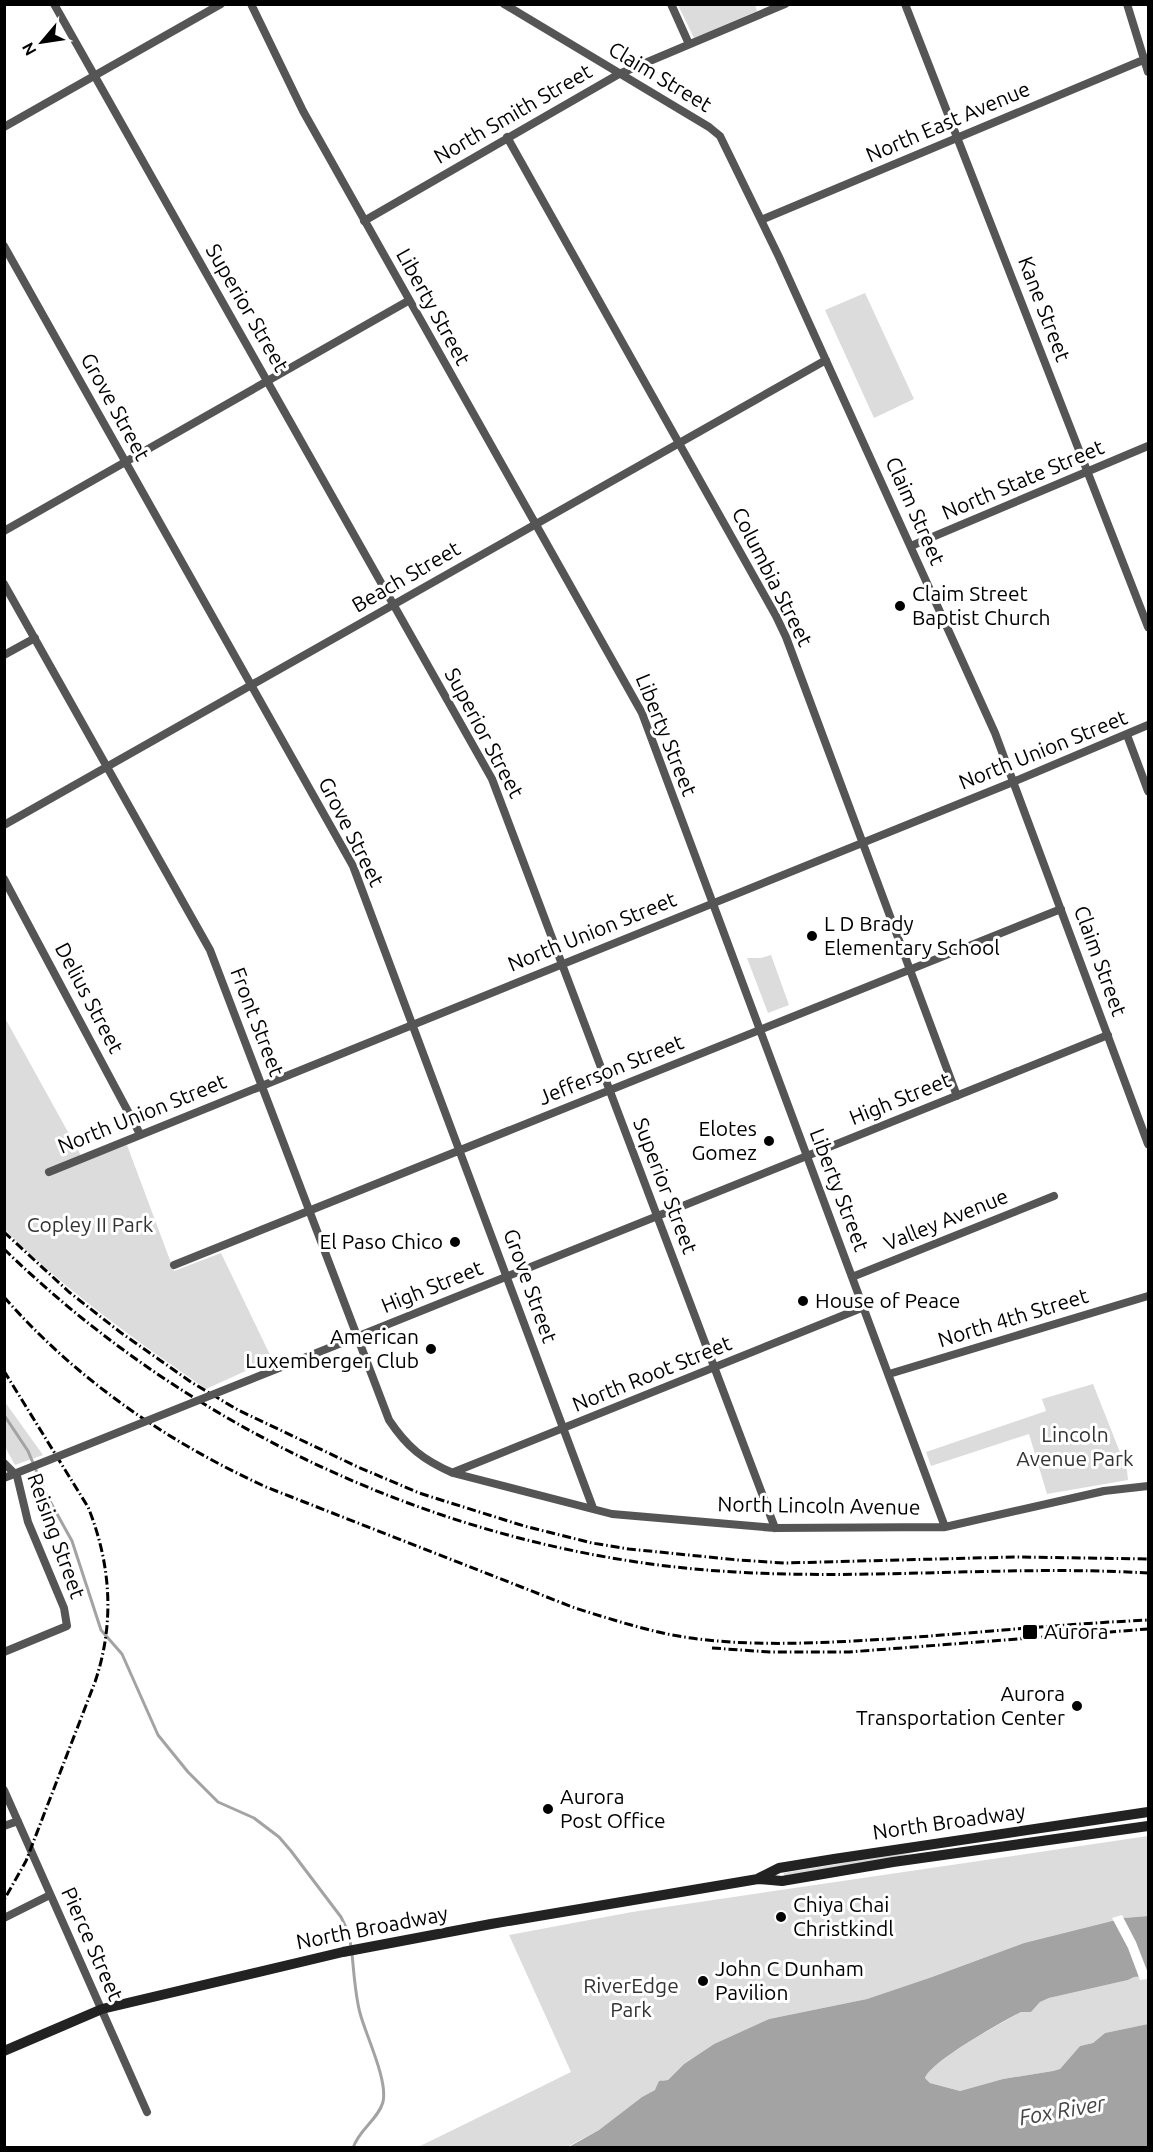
<svg xmlns="http://www.w3.org/2000/svg" width="1153" height="2152" font-family="Ubuntu,sans-serif">
	<style>
		.green { fill: #dcdcdc }
		.water { fill: #a3a3a3 }
		.pier { fill: #fff }
		.lines { fill: none; stroke-linecap: round; stroke-linejoin: round }
		.stream { stroke: #a3a3a3; stroke-width: 3 }
		.street { stroke: #555; stroke-width: 8 }
		.secondary { stroke: #222; stroke-width: 10 }
		.rail { stroke: #000; stroke-width: 3; stroke-dasharray: 9 3 1.5 3; stroke-linecap: butt }
		.street-bridge { stroke: #555; stroke-width: 8 }
		.poi-dot { fill: #000; stroke: #fff; stroke-width: 2 }
		.labels { text-anchor: middle; stroke-width: 6; stroke-linejoin: round; paint-order: stroke }
		.street-label { font-size: 21px; fill: #000; stroke: #fff }
		.poi-label { font-size: 21px; fill: #000; stroke: #fff; text-anchor: start }
		.park-label { font-size: 21px; fill: #333; stroke: #fff }
		.water-label { font-size: 22px; font-style: italic; fill: #444; stroke: #fff }
	</style>
	<rect width="100%" height="100%" fill="#fff"/>
	<path class="green" d="M678,5H755L757,11L694,38Z
		M865,293L914,399L874,418L825,310Z
		M771,955L789,1005L768,1013L747,958H761Z
		M5,1018L84,1161L127,1145L174,1271L221,1253L272,1359L206,1389C135,1340 66,1291 5,1230Z
		M1093,1384L1127,1470L1128,1480L1047,1494L1029,1434L931,1466L926,1452L1046,1411L1042,1399Z
		M5,1402L43,1455L15,1465L5,1447Z
		M1148,1836V1916L1124,1918L1024,1943L932,1977L867,1999L769,2019L714,2044L684,2064L668,2080H663L655,2090L642,2097L599,2130L567,2147L416,2148L571,2072L509,1935L632,1912Z
		M922,1850L893,1858L784,1876V1873Z
		M1148,1976V2024L1105,2033L1093,2043L1080,2046L1060,2069L1053,2071L1003,2079L960,2091L930,2083L925,2078C931,2061 1003,2022 1021,2012H1031L1040,2002L1049,1998L1128,1980L1134,1977Z"/>
	<path class="water" d="M1148,1916V1976L1134,1977L1128,1980L1049,1998L1040,2002L1031,2012H1021C1002,2022 931,2061 925,2078L930,2083L960,2091L1003,2079L1053,2071L1060,2069L1080,2046L1093,2043L1105,2033L1148,2024V2147L567,2148L599,2130L642,2097L655,2090L659,2081L668,2080L684,2064L714,2044L769,2019L867,1999L932,1977L1024,1943L1124,1918Z"/>
	<path class="pier" d="M1122,1915L1136,1942L1148,1973V1979L1140,1980L1128,1948L1112,1918Z"/>
	<g class="lines">
		<path class="stream" d="M4,1415L28,1451L46,1494L72,1541L101,1630L122,1654L158,1735L188,1772L218,1802L254,1818L279,1837L291,1851L341,1917L349,1934L351,1947
			M352,1954C354,1973 355,1994 360,2013C366,2036 388,2080 383,2102C378,2120 359,2129 353,2148"/>
		<path class="street" d="M54,4L492,779L775,1528
			M251,4L303,111L642,713L945,1527
			M504,4L709,127L720,136L779,257L995,733L1148,1144
			M671,4L689,44
			M905,4L1148,627
			M1127,4L1148,72
			M4,127L221,4
			M507,137L776,616L786,637L957,1096
			M761,220L1148,58
			M364,221L619,74L785,4
			M4,246L353,866L593,1508
			M4,531L408,301
			M911,546L1148,446
			M4,584L210,950L389,1420C407,1447 423,1460 453,1473L612,1514L775,1528L945,1527L1104,1491L1148,1486
			M4,655L35,638
			M1127,735L1148,791
			M4,825L826,360
			M4,879L140,1134
			M49,1172L1013,782L1148,725
			M174,1265L1061,909
			M852,1277L1054,1196
			M294,1362L1108,1035
			M889,1374L1148,1296
			M4,1463L17,1476L28,1522L64,1608L67,1626L4,1652
			M454,1472L864,1307
			M4,1790L147,2112
			M4,1826L18,1821
			M4,1918L50,1895"/>
		<path class="secondary" d="M759,1878L779,1868L834,1859L1148,1812
			M4,2051L102,2009L343,1952L491,1924L758,1879L782,1881L893,1862L1148,1826"/>
		<path class="rail" d="M4,1232L69,1292L120,1332L191,1382L238,1410L358,1467L419,1493L524,1526L592,1543L629,1549L738,1560L784,1563L1014,1557L1148,1559
			M4,1249C198,1438 465,1557 735,1572C873,1580 1011,1565 1148,1573
			M4,1297C77,1380 166,1441 266,1487L575,1608C607,1618 638,1628 672,1635C743,1648 818,1643 890,1639C976,1633 1062,1624 1148,1620
			M4,1371L88,1507C111,1564 115,1623 95,1682L26,1861L4,1900
			M712,1648L770,1652H849L1148,1629"/>
		<path class="street-bridge" d="M4,1478L294,1362"/>
	</g>
	<g class="poi-dot">
		<circle cx="900" cy="606" r="6"/>
		<circle cx="812" cy="936" r="6"/>
		<circle cx="769" cy="1141" r="6"/>
		<circle cx="455" cy="1242" r="6"/>
		<circle cx="803" cy="1301" r="6"/>
		<circle cx="431" cy="1349" r="6"/>
		<rect x="1022" y="1624" width="16" height="16" rx="3"/>
		<circle cx="1077" cy="1706" r="6"/>
		<circle cx="548" cy="1809" r="6"/>
		<circle cx="781" cy="1917" r="6"/>
		<circle cx="703" cy="1981" r="6"/>
	</g>
	<g class="labels">
		<g class="street-label">
			<text transform="translate(660 77) rotate(31)" y="7">Claim Street</text>
			<text transform="translate(513 114) rotate(-30)" y="7">North Smith Street</text>
			<text transform="translate(948 122) rotate(-23)" y="7">North East Avenue</text>
			<text transform="translate(433 307) rotate(61)" y="7">Liberty Street</text>
			<text transform="translate(247 308) rotate(60)" y="7">Superior Street</text>
			<text transform="translate(1044 309) rotate(69)" y="7">Kane Street</text>
			<text transform="translate(115 407) rotate(61)" y="7">Grove Street</text>
			<text transform="translate(1023 480) rotate(-23)" y="7">North State Street</text>
			<text transform="translate(915 511) rotate(66)" y="7">Claim Street</text>
			<text transform="translate(406 577) rotate(-30)" y="7">Beach Street</text>
			<text transform="translate(772 577) rotate(63)" y="7">Columbia Street</text>
			<text transform="translate(484 733) rotate(62)" y="7">Superior Street</text>
			<text transform="translate(666 735) rotate(68)" y="7">Liberty Street</text>
			<text transform="translate(1043 750) rotate(-22)" y="7">North Union Street</text>
			<text transform="translate(351 832) rotate(63)" y="7">Grove Street</text>
			<text transform="translate(592 932) rotate(-22)" y="7">North Union Street</text>
			<text transform="translate(1100 961) rotate(70)" y="7">Claim Street</text>
			<text transform="translate(89 998) rotate(62)" y="7">Delius Street</text>
			<text transform="translate(257 1022) rotate(69)" y="7">Front Street</text>
			<text transform="translate(611 1070) rotate(-22)" y="7">Jefferson Street</text>
			<text transform="translate(900 1099) rotate(-22)" y="7">High Street</text>
			<text transform="translate(142 1114) rotate(-22)" y="7">North Union Street</text>
			<text transform="translate(665 1186) rotate(69)" y="7">Superior Street</text>
			<text transform="translate(839 1190) rotate(69)" y="7">Liberty Street</text>
			<text transform="translate(946 1220) rotate(-22)" y="7">Valley Avenue</text>
			<text transform="translate(530 1286) rotate(70)" y="7">Grove Street</text>
			<text transform="translate(432 1287) rotate(-22)" y="7">High Street</text>
			<text transform="translate(1013 1318) rotate(-17)" y="7">North 4th Street</text>
			<text transform="translate(652 1374) rotate(-22)" y="7">North Root Street</text>
			<text transform="translate(819 1506) rotate(1)" y="7">North Lincoln Avenue</text>
			<text transform="translate(56 1536) rotate(70)" y="7">Reising Street</text>
			<text transform="translate(949 1822) rotate(-8)" y="7">North Broadway</text>
			<text transform="translate(372 1928) rotate(-11)" y="7">North Broadway</text>
			<text transform="translate(92 1944) rotate(66)" y="7">Pierce Street</text>
		</g>
		<g class="poi-label">
			<text x="912" y="601">Claim Street<tspan x="912" dy="24">Baptist Church</tspan></text>
			<text x="824" y="931">L D Brady<tspan x="824" dy="24">Elementary School</tspan></text>
			<text x="757" y="1136" text-anchor="end">Elotes<tspan x="757" dy="24">Gomez</tspan></text>
			<text x="443" y="1249" text-anchor="end">El Paso Chico</text>
			<text x="815" y="1308">House of Peace</text>
			<text x="419" y="1344" text-anchor="end">American<tspan x="419" dy="24">Luxemberger Club</tspan></text>
			<text x="1044" y="1639">Aurora</text>
			<text x="1065" y="1701" text-anchor="end">Aurora<tspan x="1065" dy="24">Transportation Center</tspan></text>
			<text x="560" y="1804">Aurora<tspan x="560" dy="24">Post Office</tspan></text>
			<text x="793" y="1912">Chiya Chai<tspan x="793" dy="24">Christkindl</tspan></text>
			<text x="715" y="1976">John C Dunham<tspan x="715" dy="24">Pavilion</tspan></text>
		</g>
		<g class="park-label">
			<text x="90" y="1232">Copley II Park</text>
			<text x="1075" y="1442">Lincoln<tspan x="1075" dy="24">Avenue Park</tspan></text>
			<text x="631" y="1993">RiverEdge<tspan x="631" dy="24">Park</tspan></text>
		</g>
		<g class="water-label">
			<text transform="translate(1062 2110) rotate(-10)" y="8">Fox River</text>
		</g>
	</g>
	<rect width="1153" height="2152" fill="none" stroke="#000000" stroke-width="12"/>
	<g transform="translate(42 42) rotate(241)" stroke="#ffffff" stroke-width="4.5" paint-order="stroke">
	<path d="M0-4.5L10 22L0 15L-10 22Z" fill="#000000"/>
	<text y="-9" font-size="16" font-weight="bold" text-anchor="middle" fill="#000000">N</text>
	</g>
</svg>
